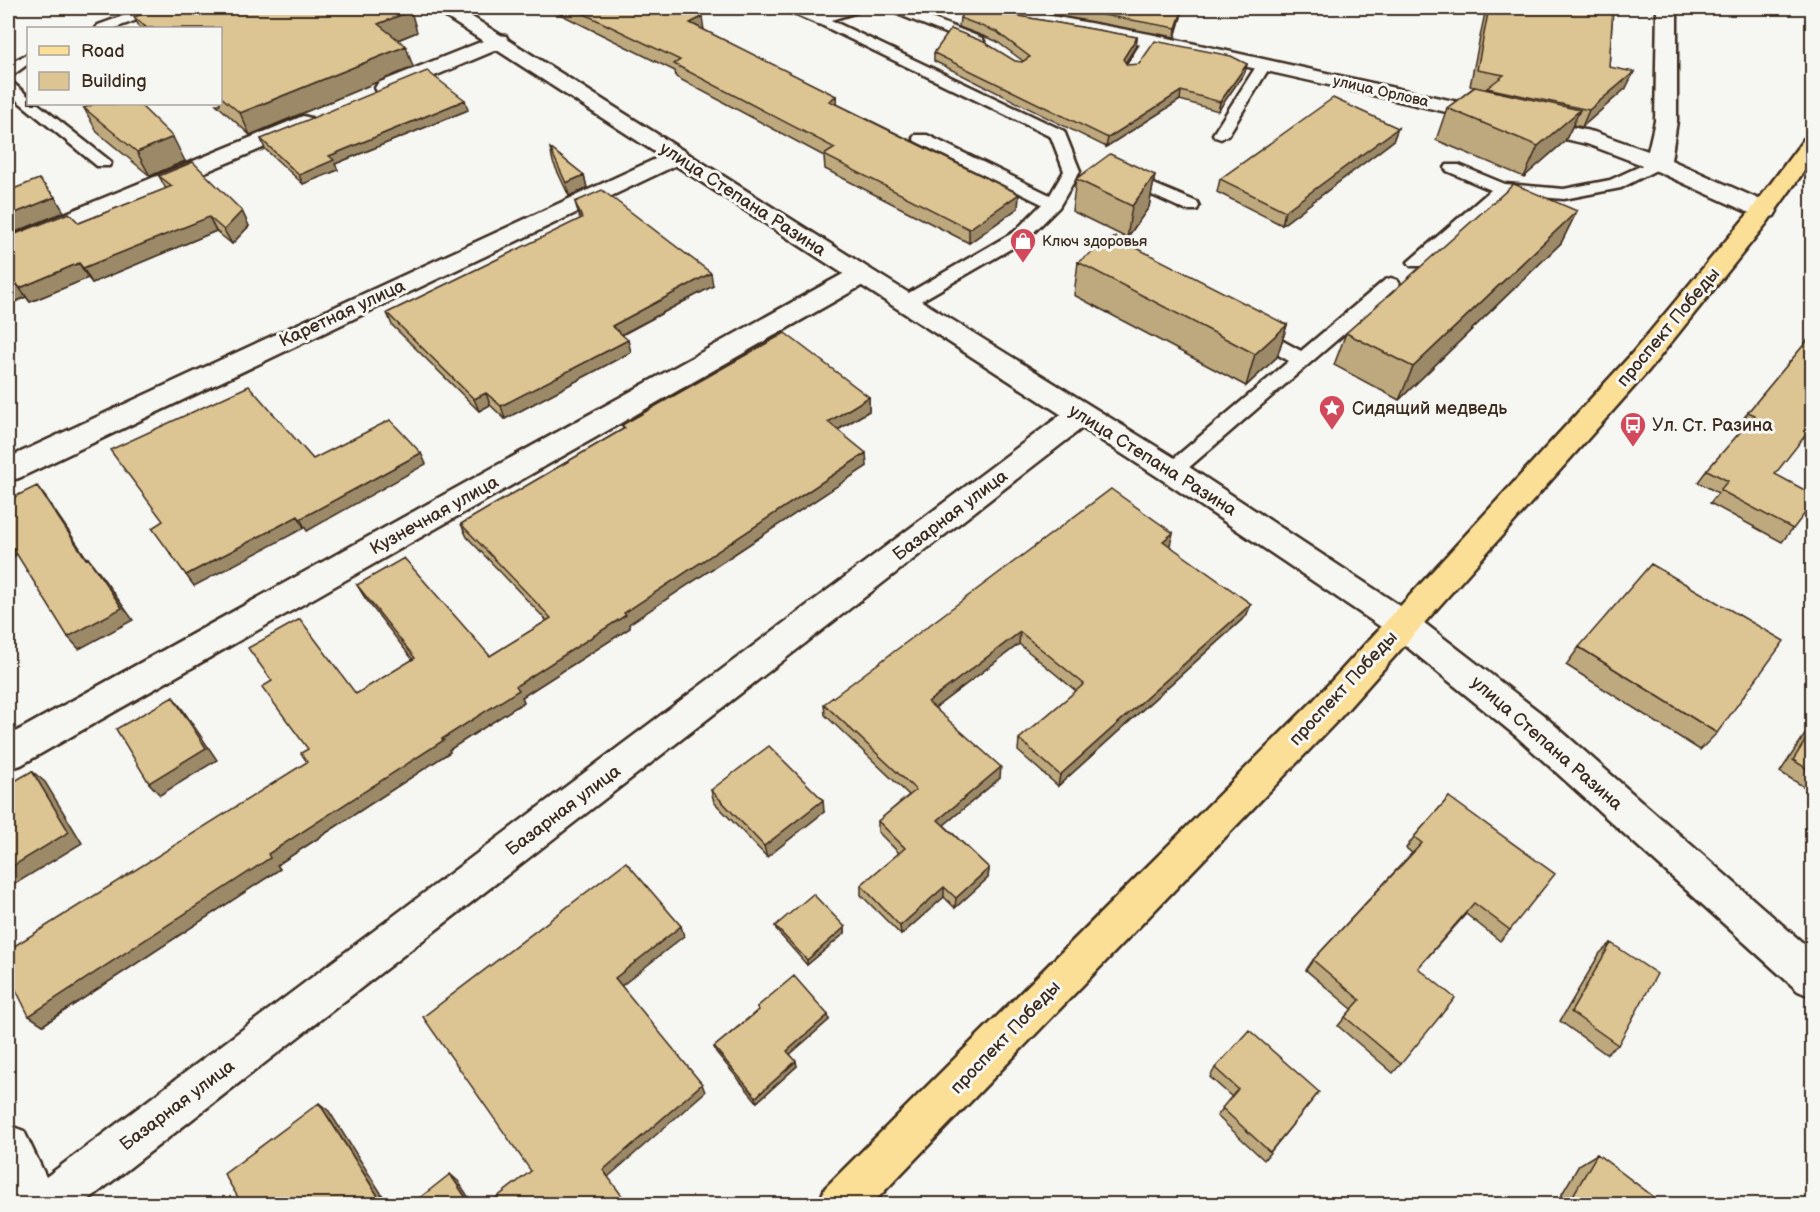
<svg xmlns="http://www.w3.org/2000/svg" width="1820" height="1212" font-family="'Balsamiq Sans',sans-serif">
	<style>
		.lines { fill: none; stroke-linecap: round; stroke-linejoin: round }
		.service-casing { stroke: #3b2a1e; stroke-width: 5 }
		.minor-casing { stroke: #3b2a1e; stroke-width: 5 }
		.secondary-casing { stroke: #3b2a1e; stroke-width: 5 }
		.primary-casing { stroke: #3b2a1e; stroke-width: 5 }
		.service { fill: #f6f6f2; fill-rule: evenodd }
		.minor { fill: #f6f6f2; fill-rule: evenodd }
		.secondary { fill: #f6f6f2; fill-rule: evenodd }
		.primary { fill: #fbdf96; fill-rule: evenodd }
		.wall { fill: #bea97e; stroke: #3b2a1e; stroke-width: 1.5 }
		.shaded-wall { fill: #9b8967; stroke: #3b2a1e; stroke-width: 1.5 }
		.building { fill: #ddc493; stroke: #3b2a1e; stroke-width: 1.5 }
		.labels { text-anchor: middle; stroke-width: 6; stroke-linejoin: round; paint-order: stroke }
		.far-street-label { font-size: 15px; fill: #3b2a1e; stroke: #f6f6f2 }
		.far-poi-label { font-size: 15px; fill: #3b2a1e; stroke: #f6f6f2; text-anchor: start }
		.street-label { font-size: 18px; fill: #3b2a1e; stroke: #f6f6f2 }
		.poi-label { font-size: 18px; fill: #3b2a1e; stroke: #f6f6f2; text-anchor: start }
	</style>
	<rect width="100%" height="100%" fill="#f6f6f2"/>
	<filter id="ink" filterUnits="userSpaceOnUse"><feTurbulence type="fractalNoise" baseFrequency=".0167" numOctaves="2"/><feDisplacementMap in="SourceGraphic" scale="12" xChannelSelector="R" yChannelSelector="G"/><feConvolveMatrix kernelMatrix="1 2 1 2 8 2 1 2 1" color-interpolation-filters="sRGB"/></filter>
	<g filter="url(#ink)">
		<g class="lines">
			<g class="service-casing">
				<path id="service" d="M145,8H164L162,11L115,28H96L98,25Z
					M888,8H906L982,38L984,41L977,45L972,44L890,11Z
					M818,14L1064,131L1080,171L1059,207L1026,240L912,306H900L897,302L900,298L1014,232L1042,204L915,141L913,138L915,135H927L1050,195L1064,171L1051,137L813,21L811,18Z
					M1150,36L1157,40L1138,69L1136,72H1126L1124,69L1145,37Z
					M28,54V64L13,75L8,76V64Z
					M1264,61L1271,65L1229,134L1221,139L1215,137L1213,134L1257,65Z
					M8,81L13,83L28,96V104H38L109,160L111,163L109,166H97L8,93Z
					M1658,158L1666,163L1664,166L1621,188L1564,199L1506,194L1423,266H1411L1408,262L1491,190L1447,171L1445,168L1447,165H1459L1505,184L1564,189L1610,180Z
					M1125,172L1197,202L1199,206L1197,210H1185L1119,180L1117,177L1119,174Z
					M1391,278L1397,280L1400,284L1397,288L1179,476L1172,478L1165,476L1162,471L1165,466L1289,361L1247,337L1245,333L1247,329H1261L1301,351L1385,280Z"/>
			</g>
			<g class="minor-casing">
				<path id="minor" d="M786,8H812L819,11L830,8H860L857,12L818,24L789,12Z
					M977,8H1007L1150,34L1594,132L1648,151L1655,121L1657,8H1677V121L1671,160L1774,206L1777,211L1774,216L1765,218L1756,216L1650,168L1587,144C1423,108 1260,66 1094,36C1075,33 985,21 977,8Z
					M498,35L506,36L509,41L506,46L394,93L386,95L378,93L375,88L378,83Z
					M303,116L311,118L315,123L311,128L8,254V237Z
					M677,149L685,151L689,156L685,161L19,478L8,481V458Z
					M861,267L870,269L874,275L870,281L21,765L8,769V736L852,269Z
					M1080,405L1090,408L1095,415L1090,422L83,1204H12L8,1195V1125L24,1131L46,1177L1070,408Z"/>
			</g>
			<g class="secondary-casing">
				<path id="secondary" d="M435,8H458L870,269L1183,463L1414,615L1542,714L1812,951V997L1798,991L1516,736L1390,633L1161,479L438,12Z"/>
			</g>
			<g class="primary-casing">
				<path id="primary" d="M1812,137V160L1766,224L1649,370L1338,720L872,1204H819L825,1188L1314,700L1629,357L1748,214L1804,139Z"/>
			</g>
			<use href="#service" class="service"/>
			<use href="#minor" class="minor"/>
			<use href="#secondary" class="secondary"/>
			<use href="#primary" class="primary"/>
		</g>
		<path class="wall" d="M548,8H682L704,30L836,96L837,104L1019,194L1018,208L969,243L825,169L824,156L676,77L675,71Z
			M1017,8H1179L1181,17L1175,37Z
			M1486,8H1613L1609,67L1626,88L1582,127L1573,125L1565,141L1524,177L1436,140L1447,108L1474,87L1470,86Z
			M1013,15L1137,37L1136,46L1126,63L1127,65L1247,64L1245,72L1218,111L1180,100L1106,147L934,61V53L1022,62L1023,61L996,41L959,27L960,18Z
			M134,17L417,32L398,40L413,67L250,135L216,104H220V28H140Z
			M84,108L185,161L150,176L97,132Z
			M468,110L335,164L338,170L303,184L265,149L261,139Z
			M1398,128L1393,141L1282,225L1217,192L1220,179Z
			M550,148L584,175L587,188L569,196L553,162Z
			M1155,175L1149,207L1127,238L1072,211L1076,179Z
			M159,176L242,211L249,226L232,244L216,231L92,283L88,278L30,302L26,297L8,305V237L79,223L166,189Z
			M575,202L713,286L622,335L631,352L505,419L490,405L479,411L392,325L387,313L580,219Z
			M1577,211L1561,243L1399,400L1334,365L1346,333Z
			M1078,262L1287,325L1277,357L1246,386L1074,295Z
			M1812,335L1775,475L1812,504L1782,542L1710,503L1718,493L1698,482L1707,470L1744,428L1739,425L1748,412Z
			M869,397V411L838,430L867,466L629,624L630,628L522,697L524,702L449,750L450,752L277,865L280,869L43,1025L307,762L308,749L356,694L413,660L365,598L357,585L490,656L547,621L467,537L461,524L623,429L622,425Z
			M1173,533L1169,546L1251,604L1246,616L1058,786L1018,751L1019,739L1076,691L1019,644L935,708L1000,778L944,825L989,868L988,878L955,908L944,897L901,935L861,895V885L899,853L878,832V821L909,795L825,715L824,704Z
			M1579,647L1717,733L1700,750L1566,665Z
			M1812,724V792L1780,772Z
			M711,790L824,812L767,857L714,802Z
			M1449,797L1510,930L1500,941L1466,914L1418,968L1401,1064L1393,1073L1338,1026L1352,1009L1306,970L1313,960L1412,853L1406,848L1414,837Z
			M775,926L845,927V933L807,965L777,931Z
			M1611,943L1618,1045L1606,1054L1560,1021L1600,953Z
			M757,1007L828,1015L829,1020L790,1054L797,1066L757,1102L716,1052L714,1047L758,1010Z
			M1215,1068L1319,1092L1264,1160L1217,1116L1232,1097L1210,1077Z
			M1597,1154L1663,1204H1556L1579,1165Z"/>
		<path class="shaded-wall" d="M1183,8L1181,17L1175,37L1176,28Z
			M411,11L417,32L385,45L378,24Z
			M702,17L704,30L690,23Z
			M1137,37L1136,46L1122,68L1123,59Z
			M406,46L413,67L250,135L240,113Z
			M1247,64L1245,72L1218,111L1220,102Z
			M1634,72L1626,88L1582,127L1589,110Z
			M1181,91L1180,100L1106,147L1108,138Z
			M836,96L837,110L829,101Z
			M465,100L468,110L335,164L338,170L303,184L299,175L329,156Z
			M1580,110L1565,141L1524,177L1538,146Z
			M1398,128L1393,141L1282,225L1285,211Z
			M173,137L185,161L150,176L137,152Z
			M584,175L587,188L569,196L566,183Z
			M1155,175L1149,207L1127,238L1132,206Z
			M1019,194L1018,208L969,243V229Z
			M55,197L64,212L8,235V216Z
			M242,211L249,226L232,244L224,230Z
			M1577,211L1561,243L1399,400L1413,367Z
			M209,217L216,231L92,283L83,268Z
			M79,263L88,278L30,302L20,288Z
			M711,273L713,286L615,338L612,326Z
			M16,283L26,297L8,305V286Z
			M1287,325L1277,357L1246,386L1255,354Z
			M628,340L631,352L505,419L501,406Z
			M486,393L490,405L479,411L474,399Z
			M869,397V411L829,435L828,422Z
			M421,453L426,464L307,531L300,519Z
			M866,453L867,466L629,624L630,628L522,697L524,702L449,750L450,752L277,865L280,869L43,1025L29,1016L268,854L442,739L516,686L624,613Z
			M37,486L47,499L96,572L86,559Z
			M298,516L304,528L194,586L186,575Z
			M1173,533L1170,545L1160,554L1163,541Z
			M8,540L20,553L14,556L8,548Z
			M88,558L98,571L133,620L79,649L68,637Z
			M1251,604L1246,616L1058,786L1060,775Z
			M1020,632L1019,644L928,713V702Z
			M173,697L183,710L217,760L160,795L149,783Z
			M1001,767L1000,778L938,830V820Z
			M32,771L45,782L82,843L10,887L8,886V869Z
			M823,800L824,812L767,857L764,846Z
			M989,868L988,878L955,908L956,898Z
			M944,887V897L901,935L900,926Z
			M681,926L684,936L620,987L615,978Z
			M845,927V933L807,965V960Z
			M828,1015L829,1020L788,1056L787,1051Z
			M796,1061L797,1066L757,1102L756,1097Z
			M702,1084L705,1092L608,1177L603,1170Z
			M319,1103L329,1111L388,1204H383Z
			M450,1174L458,1181L473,1204H470Z"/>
		<path class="building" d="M160,8H405L411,11L378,24L406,46L240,113L220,96V28H147L134,17Z
			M572,8H682L702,17L690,23L836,96L829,101L1019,194L969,229L824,155L835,148L674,64L680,60Z
			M967,8H987L1013,15L1137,37L1123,59L1127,65L1139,64L1155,41L1231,56L1247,64L1220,102L1181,91L1108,138L934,53L951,29L984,42L1015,61L1022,62L1030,57L997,32L960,18Z
			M1064,8H1183L1176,28Z
			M1489,8H1613L1609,67L1634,72L1589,110L1487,88L1504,75L1477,70Z
			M427,71L465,100L329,156L334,160L299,175L261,139Z
			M1475,87L1580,110L1538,146L1447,108Z
			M1333,98L1398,128L1285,211L1220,179Z
			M94,104H139L173,137L137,152L84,108Z
			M550,148L584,175L566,183Z
			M1110,154L1155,175L1132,206L1076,179Z
			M193,162L242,211L224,230L209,217L83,268L79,263L20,288L16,283L8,286V237L69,213L79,223L172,186L159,176Z
			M39,179L55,197L8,216V191Z
			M1514,184L1577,211L1413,367L1346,333Z
			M602,190L711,273L612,326L628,340L501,406L486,393L474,399L387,313L582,218L575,202Z
			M1115,237L1287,325L1255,354L1078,262Z
			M785,333L869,397L828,422L866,453L624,613L626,615L516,686L519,690L442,739L444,740L268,854L270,858L29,1016L8,974V950L307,762L301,753L308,749L262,687L272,681L248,648L300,619L356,694L415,658L357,585L404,558L490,656L551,618L461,524L625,428L622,425Z
			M1812,335V427L1775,474L1812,494V504L1793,529L1720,490L1728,481L1707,470L1755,415L1748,412Z
			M249,386L313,459L390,420L421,453L300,519L298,516L186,575L152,528L163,521L110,450Z
			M37,486L86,559L88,558L122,608L68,637L8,540V500Z
			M1111,489L1173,533L1163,541L1251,604L1060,775L1019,739L1084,684L1020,632L928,702L1001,767L938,820L989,868L956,898L944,887L900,926L861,885L905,848L878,821L916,790L824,704Z
			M1651,564L1784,641L1717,733L1579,647Z
			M173,697L206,748L149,783L116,729Z
			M1812,730V772L1793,760Z
			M769,746L823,800L764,846L711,790Z
			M32,771L69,832L8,869V785Z
			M1449,797L1555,874L1510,930L1474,903L1418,968L1455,998L1401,1064L1345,1017L1360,1000L1313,960L1422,843L1414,837Z
			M626,862L681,926L615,978L702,1084L603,1170L628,1204H488L531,1171L423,1017Z
			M813,894L845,927L807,960L775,926Z
			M1611,943L1657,974L1618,1045L1571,1012Z
			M794,976L828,1015L787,1051L796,1061L756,1097L714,1047L759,1010L757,1007Z
			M1249,1030L1319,1092L1270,1152L1222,1108L1238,1089L1215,1068Z
			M319,1103L383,1204H242L224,1174Z
			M1597,1154L1663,1204H1568Z
			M450,1174L470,1204H412Z"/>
	</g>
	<defs>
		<g id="shop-pin" transform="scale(1.35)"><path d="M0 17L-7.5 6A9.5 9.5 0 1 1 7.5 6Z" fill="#d1495b" stroke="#f6f6f2"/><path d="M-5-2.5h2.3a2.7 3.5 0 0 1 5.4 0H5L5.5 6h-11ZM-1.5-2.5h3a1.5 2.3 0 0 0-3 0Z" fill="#fff"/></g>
		<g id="sight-pin" transform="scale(1.35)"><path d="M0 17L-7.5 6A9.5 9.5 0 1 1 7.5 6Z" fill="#d1495b" stroke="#f6f6f2"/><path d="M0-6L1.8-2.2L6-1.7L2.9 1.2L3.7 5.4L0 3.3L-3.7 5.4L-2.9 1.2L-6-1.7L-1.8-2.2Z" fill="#fff"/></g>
		<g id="bus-pin" transform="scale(1.35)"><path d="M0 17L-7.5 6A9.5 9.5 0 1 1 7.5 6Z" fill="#d1495b" stroke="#f6f6f2"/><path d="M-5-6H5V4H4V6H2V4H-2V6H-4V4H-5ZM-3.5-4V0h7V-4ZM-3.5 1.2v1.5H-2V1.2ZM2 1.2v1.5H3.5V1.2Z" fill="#fff"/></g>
	</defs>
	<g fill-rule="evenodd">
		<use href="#shop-pin" x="1023" y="241"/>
		<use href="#sight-pin" x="1332" y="408"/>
		<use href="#bus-pin" x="1633" y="425"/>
	</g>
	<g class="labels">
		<g class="far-street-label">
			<text transform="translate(1381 91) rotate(13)" y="5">улица Орлова</text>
		</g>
		<g class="far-poi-label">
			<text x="1042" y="246">Ключ здоровья</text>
		</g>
		<g class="street-label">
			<text transform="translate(743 199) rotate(33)" y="6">улица Степана Разина</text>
			<text transform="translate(342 313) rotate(-25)" y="6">Каретная улица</text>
			<text transform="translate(1668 327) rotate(-50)" y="6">проспект Победы</text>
			<text transform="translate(1153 460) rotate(32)" y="6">улица Степана Разина</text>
			<text transform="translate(434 515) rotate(-29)" y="6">Кузнечная улица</text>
			<text transform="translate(950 515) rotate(-37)" y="6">Базарная улица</text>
			<text transform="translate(1343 688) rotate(-47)" y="6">проспект Победы</text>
			<text transform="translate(1547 743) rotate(41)" y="6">улица Степана Разина</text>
			<text transform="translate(563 810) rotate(-37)" y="6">Базарная улица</text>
			<text transform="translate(1005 1037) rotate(-46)" y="6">проспект Победы</text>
			<text transform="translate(177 1105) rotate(-37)" y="6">Базарная улица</text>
		</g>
		<g class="poi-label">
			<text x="1352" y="414">Сидящий медведь</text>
			<text x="1652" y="431">Ул. Ст. Разина</text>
		</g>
	</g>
	<rect width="1820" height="1212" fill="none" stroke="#f6f6f2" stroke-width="30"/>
	<rect x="15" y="15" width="1790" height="1182" fill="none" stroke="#3b2a1e" stroke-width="2" filter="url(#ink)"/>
	<rect x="27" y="27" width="195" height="78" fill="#f6f6f2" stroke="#aba49d" stroke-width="1.5"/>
	<rect x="39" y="46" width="30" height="9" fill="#fbdf96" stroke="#aba49d" stroke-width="1.5"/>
	<text x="81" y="57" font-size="18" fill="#3b2a1e">Road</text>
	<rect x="39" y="72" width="30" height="18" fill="#ddc493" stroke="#aba49d" stroke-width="1.5"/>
	<text x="81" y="87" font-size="18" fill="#3b2a1e">Building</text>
</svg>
